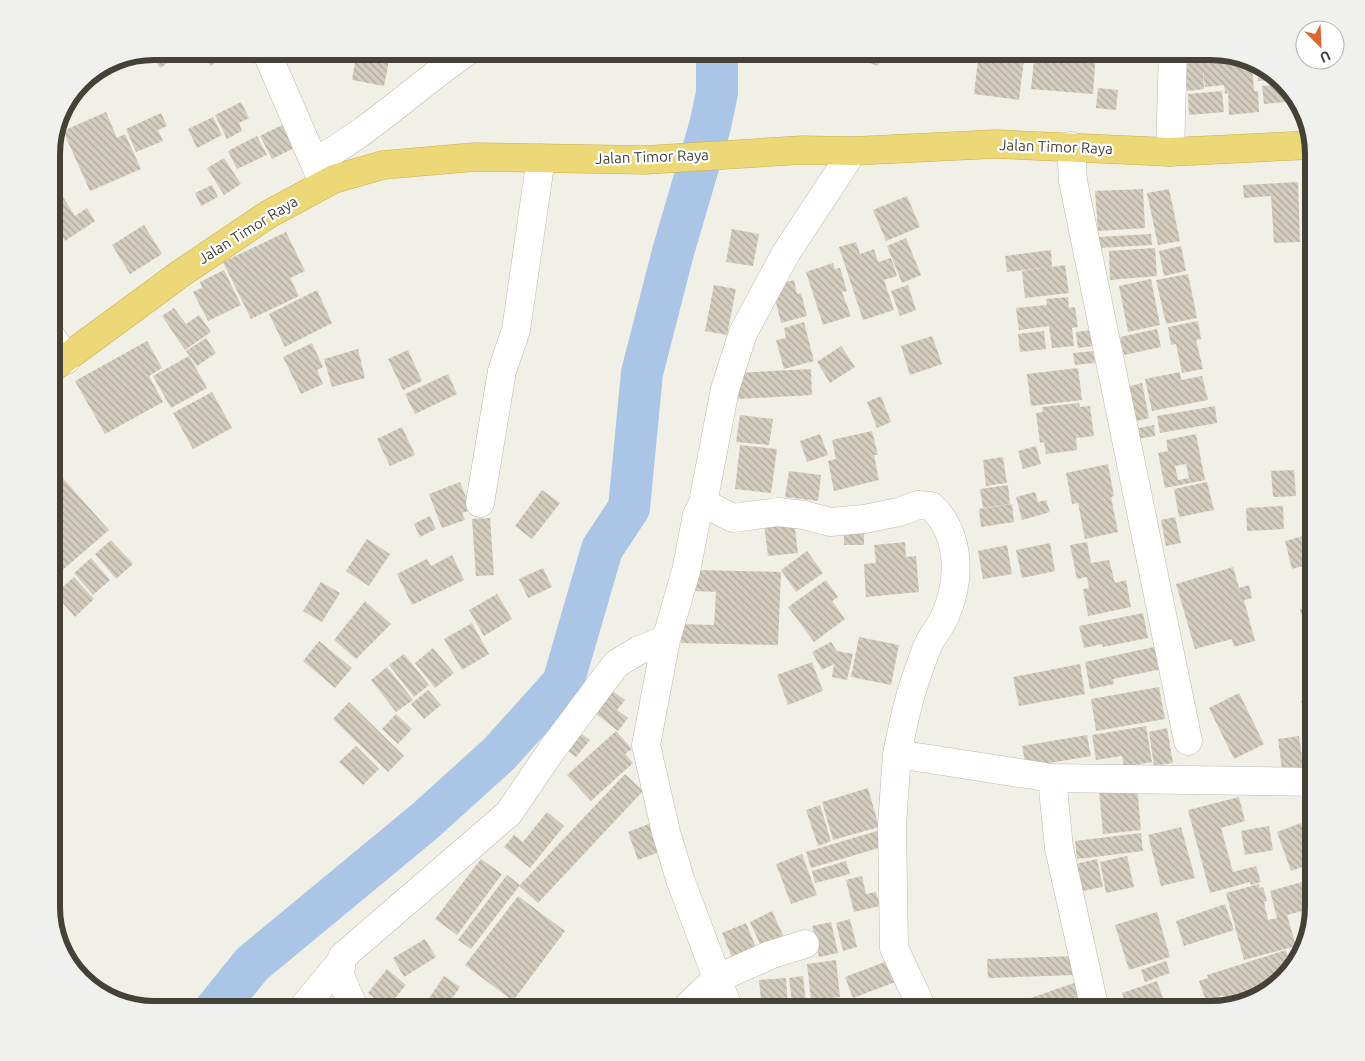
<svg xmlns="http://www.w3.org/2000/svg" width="1365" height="1061" font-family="Ubuntu,sans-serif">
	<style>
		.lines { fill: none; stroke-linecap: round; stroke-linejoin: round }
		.river { stroke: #abc5e7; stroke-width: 42 }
		.building { fill: url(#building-back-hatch); fill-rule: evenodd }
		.minor-casing { stroke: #bcb9ab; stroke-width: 29 }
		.highway-casing { stroke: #caaf49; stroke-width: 29 }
		.minor { stroke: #fff; stroke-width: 28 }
		.highway { stroke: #ecd877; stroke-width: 28 }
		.labels { text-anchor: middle; stroke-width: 4.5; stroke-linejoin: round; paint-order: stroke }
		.street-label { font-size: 15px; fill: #444137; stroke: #fff }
		.rim { fill: none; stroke: #444137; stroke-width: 6 }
	</style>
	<defs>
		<pattern id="building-back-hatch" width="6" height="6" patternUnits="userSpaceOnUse" patternTransform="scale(1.25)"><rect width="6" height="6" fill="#d2cdbe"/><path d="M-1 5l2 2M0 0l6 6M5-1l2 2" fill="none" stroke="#aca89b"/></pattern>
	</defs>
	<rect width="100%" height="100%" fill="#f1f0e7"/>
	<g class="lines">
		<path class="river" d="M215,1010L252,964L425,821L499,754L563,683L602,549L629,508L642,373L673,252L710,126L717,93V51"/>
	</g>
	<path class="building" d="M154,51H186L160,68L149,52Z
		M198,51H228L211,66Z
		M357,51H391L384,86L352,80Z
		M855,51H884L878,66L837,52Z
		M979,51H1025L1019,100L974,94Z
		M1035,51H1096L1093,94L1031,89Z
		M1222,55L1252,65L1254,91H1258L1259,112L1229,115L1228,93L1225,94L1224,85L1205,87L1203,71L1204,89L1187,91L1185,64L1223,58Z
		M1257,67L1274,73L1279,80L1258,81Z
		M1283,84L1295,101L1264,104L1262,86Z
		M1098,88L1118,90L1116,110L1096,108Z
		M1222,91L1224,112L1189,115L1188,94Z
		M241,102L249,118L239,123L242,131L227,139L215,115Z
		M106,112L117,138L125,134L141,169L90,191L63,131Z
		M161,113L167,126L158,130L163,141L136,152L126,129Z
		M213,117L222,135L197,148L188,129Z
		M282,125L294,148L272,159L260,136Z
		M257,136L267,155L237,169L228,151Z
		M224,158L241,184L224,195L207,168Z
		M1298,182L1300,242L1274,243L1271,196L1244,198L1243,185Z
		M212,185L218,197L201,206L195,193Z
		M1143,189L1145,228L1098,231L1095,191Z
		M1169,189L1180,241L1158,245L1147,193Z
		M907,196L920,227L886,241L873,210Z
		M63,197L75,216L87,208L95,221L65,241L51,220V204Z
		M144,225L162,254L130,274L112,245Z
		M732,229L759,234L753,266L726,262Z
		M286,232L305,271L290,278L299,296L251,319L223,262Z
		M1151,234L1152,245L1097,248V237Z
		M906,238L921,275L902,283L887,246Z
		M856,242L860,254L874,249L878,262L891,258L897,276L884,280L894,310L863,320L839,247Z
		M1181,246L1186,271L1164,276L1159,251Z
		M1155,248L1157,276L1110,280L1109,251Z
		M1051,250L1052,267L1065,265L1069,293L1025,298L1022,271L1047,267L1007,272L1005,256Z
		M833,263L835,269L840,268L847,291L842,292L851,316L823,325L806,272Z
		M224,270L241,305L208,321L193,292L202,288L200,282Z
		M1188,274L1197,318L1166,324L1156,280Z
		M1151,279L1160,325L1128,332L1119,286Z
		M794,280L797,294L801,293L807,316L781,323L772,286Z
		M714,285L736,289L727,335L705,331Z
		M908,285L916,310L900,316L891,291Z
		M317,290L332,323L285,347L269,314Z
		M1068,297L1069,308L1075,307L1078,327L1072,328L1074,346L1052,348L1049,326L1019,330L1016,308L1047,305L1046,299Z
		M174,308L186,324L199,315L211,332L185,350L162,316Z
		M1198,321L1201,339L1196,340L1203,369L1182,373L1176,344L1171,345L1168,327Z
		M804,322L814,361L784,369L776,340L786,338L784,328Z
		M1157,329L1161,347L1124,355L1120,337Z
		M1092,330L1094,346L1078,348L1076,332Z
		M1044,331L1046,349L1020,352L1018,334Z
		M932,336L942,364L910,375L901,346Z
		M206,338L216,353L197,366L186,351Z
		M147,341L162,368L149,376L163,402L105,434L75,381Z
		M312,343L323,367L317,370L323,384L301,394L283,357Z
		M841,346L855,367L830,383L817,362Z
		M358,349L365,378L332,387L324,359Z
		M408,350L422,381L403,390L388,359Z
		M1093,351L1095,363L1075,365L1073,353Z
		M189,356L207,388L171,408L153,376Z
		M1078,368L1082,400L1031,406L1027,374Z
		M811,369L812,395L737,399L735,373Z
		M1180,372L1181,380L1202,376L1208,400L1152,411L1145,379Z
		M448,374L457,394L415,414L405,394Z
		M1142,383L1149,418L1133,422L1126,387Z
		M212,392L232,428L193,449L173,413Z
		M881,396L891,422L877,428L867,402Z
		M1079,403L1080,407L1090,406L1094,436L1076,438L1077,450L1046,454L1044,442L1040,443L1036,413L1043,412L1042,407Z
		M1215,406L1217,423L1160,433L1157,416Z
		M740,415L773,419L769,445L736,442Z
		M1154,425L1155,436L1135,439L1134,429Z
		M402,427L415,455L390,466L377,439Z
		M872,431L878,455H874L879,480L834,491L828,461L836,459L832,440Z
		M820,434L828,455L807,462L800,441Z
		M1196,434L1205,480L1165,488L1158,453L1168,451L1166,440ZM1186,464L1189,478L1178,480L1175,466Z
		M740,445L777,449L771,493L735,489Z
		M1036,446L1041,464L1023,469L1018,451Z
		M1003,457L1007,483L986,486L983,460Z
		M1108,464L1114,496L1111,497L1118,532L1085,539L1078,503L1072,504L1066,473Z
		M51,465L109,530L51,580Z
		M1294,470L1296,496L1273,497L1271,471Z
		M789,471L821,475L818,501L785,497Z
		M460,482L471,510L462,513L465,520L442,528L429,494Z
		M1207,482L1214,510L1179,517L1174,489Z
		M1008,485L1010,504L983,508L980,489Z
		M542,490L560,503L532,539L515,526Z
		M1035,492L1038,502L1046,500L1050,512L1022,520L1016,497Z
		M1012,504L1014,522L981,527L979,509Z
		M1283,506L1284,529L1247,531L1246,508Z
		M430,516L436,529L420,537L414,524Z
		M1175,517L1181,543L1166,546L1161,520Z
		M490,518L494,575L476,576L472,519Z
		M794,521L798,553L768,556L764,524Z
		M844,525H864V545H844Z
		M1314,533V563L1292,569L1285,541Z
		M367,539L390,554L369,586L346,571Z
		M111,540L133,564L116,579L95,554Z
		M905,542L906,557L916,556L919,592L866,597L864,564L876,563L874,545Z
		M1087,542L1091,563L1109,560L1115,583L1126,580L1131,607L1088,616L1083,589L1089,588L1087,577L1077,579L1070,545Z
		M1050,543L1055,571L1022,578L1016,550Z
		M1007,545L1012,574L983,579L978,551Z
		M807,551L823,573L796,592L781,570Z
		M452,555L464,580L412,605L397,574L427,559L431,566Z
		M91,558L110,580L93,595L74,573Z
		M1233,567L1239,588L1249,585L1252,598L1244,600L1255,641L1234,647L1232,639L1195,649L1176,584Z
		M543,568L552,587L528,598L519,579Z
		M695,570L781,572L778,645L681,643L682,624L714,625L716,592L695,591Z
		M74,577L94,599L75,617L55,594Z
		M826,580L838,597L832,601L845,619L814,642L788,607Z
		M321,582L340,593L322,622L303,611Z
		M497,594L512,619L484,636L469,610Z
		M365,601L391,624L356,659L334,640Z
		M1314,606V637L1308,639L1300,609Z
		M1143,613L1148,638L1103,647L1102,644L1084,648L1079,626Z
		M472,623L489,654L462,670L444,639Z
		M859,637L899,645L891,685L851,677Z
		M319,641L352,668L335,688L303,661Z
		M831,642L837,651L853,654L847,680L832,677L834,664L822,670L812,652Z
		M1163,645L1167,668L1113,679L1114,684L1090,689L1085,662Z
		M433,648L454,673L435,688L415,663Z
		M404,654L429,685L414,697L389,665Z
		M812,662L823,691L788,705L777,675Z
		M1080,664L1085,694L1019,706L1013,677Z
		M387,667L413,700L396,712L371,680Z
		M1159,687L1165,719L1096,731L1091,699Z
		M608,688L625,700L617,710L628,718L618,731L591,710Z
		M428,690L441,705L424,719L411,704Z
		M1239,693L1264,744L1234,759L1209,708Z
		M1314,695V729L1301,701Z
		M349,702L404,756L388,772L333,719Z
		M396,714L412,729L398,744L382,729Z
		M1146,726L1152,762L1124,767L1122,756L1096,760L1092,735Z
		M572,727L590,740L576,757L559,745Z
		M1167,728L1173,763L1154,766L1149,732Z
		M616,731L632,749L625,754L633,763L591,801L567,775Z
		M1087,735L1091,756L1026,767L1022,746Z
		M1299,736L1304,772L1283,776L1278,739Z
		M1314,738V776H1311L1306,739Z
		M356,746L379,769L363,785L339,762Z
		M625,774L643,791L538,903L519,886Z
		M1137,786L1141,830L1103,834L1099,790Z
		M868,788L879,827L833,840L822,802Z
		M1239,797L1245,821L1221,828L1233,872L1256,866L1261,882L1251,885L1250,882L1210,893L1188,810Z
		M820,805L831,841L818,846L806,810Z
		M547,812L564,826L530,868L504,847L514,835L523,842Z
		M651,823L662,851L638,860L628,832Z
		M1301,823L1314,863L1291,871L1277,832Z
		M1269,826L1273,850L1245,855L1241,831Z
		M1181,827L1195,878L1161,886L1148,835Z
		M877,831L882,847L811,868L806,852Z
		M1141,833L1143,851L1077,859L1075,841Z
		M802,854L817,895L791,904L776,864Z
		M1127,856L1134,887L1106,893L1100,862Z
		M481,859L502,874L457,935L435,919Z
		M1097,859L1103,887L1082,891L1076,864Z
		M846,861L850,874L815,883L812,871Z
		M507,875L520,885L471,949L458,940Z
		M862,876L866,894L876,892L880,906L854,912L846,880Z
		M1309,880L1314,898L1313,908L1287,915L1296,946L1244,960L1226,893L1259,884L1260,888L1263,887L1267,901L1264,902L1268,920L1277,918L1270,891Z
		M518,896L565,931L513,1001L465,965Z
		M1225,904L1234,930L1184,946L1176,921Z
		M772,911L787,944L765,955L750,922Z
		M1157,912L1170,957L1129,970L1115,925Z
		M850,919L857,947L843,951L836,923Z
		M831,922L838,953L819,957L812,926Z
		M746,923L759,955L735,965L722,933Z
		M425,939L436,957L404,977L393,958Z
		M1286,950L1288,957L1298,953L1292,970L1256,999L1227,1006L1223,995L1219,996L1223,1007L1209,1010L1199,981L1208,978L1207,975Z
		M1075,956V975L988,978L987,959Z
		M836,960L840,997L811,1000L807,964Z
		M890,960L898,981L853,998L845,977Z
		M1166,961L1170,973L1145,982L1141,970Z
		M387,969L406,985L387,1008L368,993Z
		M444,976L460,987L444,1010H421Z
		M803,976L806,1002L792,1003L789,978Z
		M786,978L788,1010H762L759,980Z
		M1083,980L1091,1000L1062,1010H1015L1013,1004Z
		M1157,981L1167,1010H1128L1122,993Z"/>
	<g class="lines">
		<g class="minor-casing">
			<path id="minor" d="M266,51L321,178
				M1071,146L1073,181L1188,741
				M1170,152L1173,51
				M314,162C370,132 415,87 468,51
				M51,336L66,360
				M480,503L502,371L516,330L541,158
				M703,503L733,518L778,512L804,515L830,522L864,519L899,512L918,505L931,506C961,534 961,580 945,616C940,628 930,638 926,650C920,667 913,684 909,701C904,718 901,736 897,754L1052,778L1314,782
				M897,754L892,825L894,948L923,1010
				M1052,778L1059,848L1095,1010
				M301,1010L339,964
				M355,1010L340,976L342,957L509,813L551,751L616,664L639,650L666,640
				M684,1010L716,979L770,955L805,944
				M729,1010L680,879L666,832L646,745L666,640L686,571L697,515L703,503L725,389L743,333L786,253L853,151"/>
		</g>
		<g class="highway-casing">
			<path id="highway" d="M51,369L180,274L269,214L334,179L383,165L475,157L645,160L803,150L853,151L996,144L1170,152L1312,145"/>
		</g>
		<use href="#minor" class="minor"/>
		<use href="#highway" class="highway"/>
	</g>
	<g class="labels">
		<g class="street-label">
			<text transform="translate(1056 147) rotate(2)" y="5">Jalan Timor Raya</text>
			<text transform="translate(652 157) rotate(-2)" y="5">Jalan Timor Raya</text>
			<text transform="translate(248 230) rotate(-32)" y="5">Jalan Timor Raya</text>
		</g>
	</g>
	<path d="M0 0H1365V1061H0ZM154 60H1211A94 94 0 0 1 1305 154V907A94 94 0 0 1 1211 1001H154A94 94 0 0 1 60 907V154A94 94 0 0 1 154 60Z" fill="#f0f0ef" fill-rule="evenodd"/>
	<path class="rim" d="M154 60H1211A94 94 0 0 1 1305 154V907A94 94 0 0 1 1211 1001H154A94 94 0 0 1 60 907V154A94 94 0 0 1 154 60Z"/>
	<g transform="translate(1320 45) rotate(156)"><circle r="24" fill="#ffffff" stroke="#b4b3af"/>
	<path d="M0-4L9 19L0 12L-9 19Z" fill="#e06630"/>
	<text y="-8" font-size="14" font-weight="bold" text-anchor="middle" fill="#444137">U</text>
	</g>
</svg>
